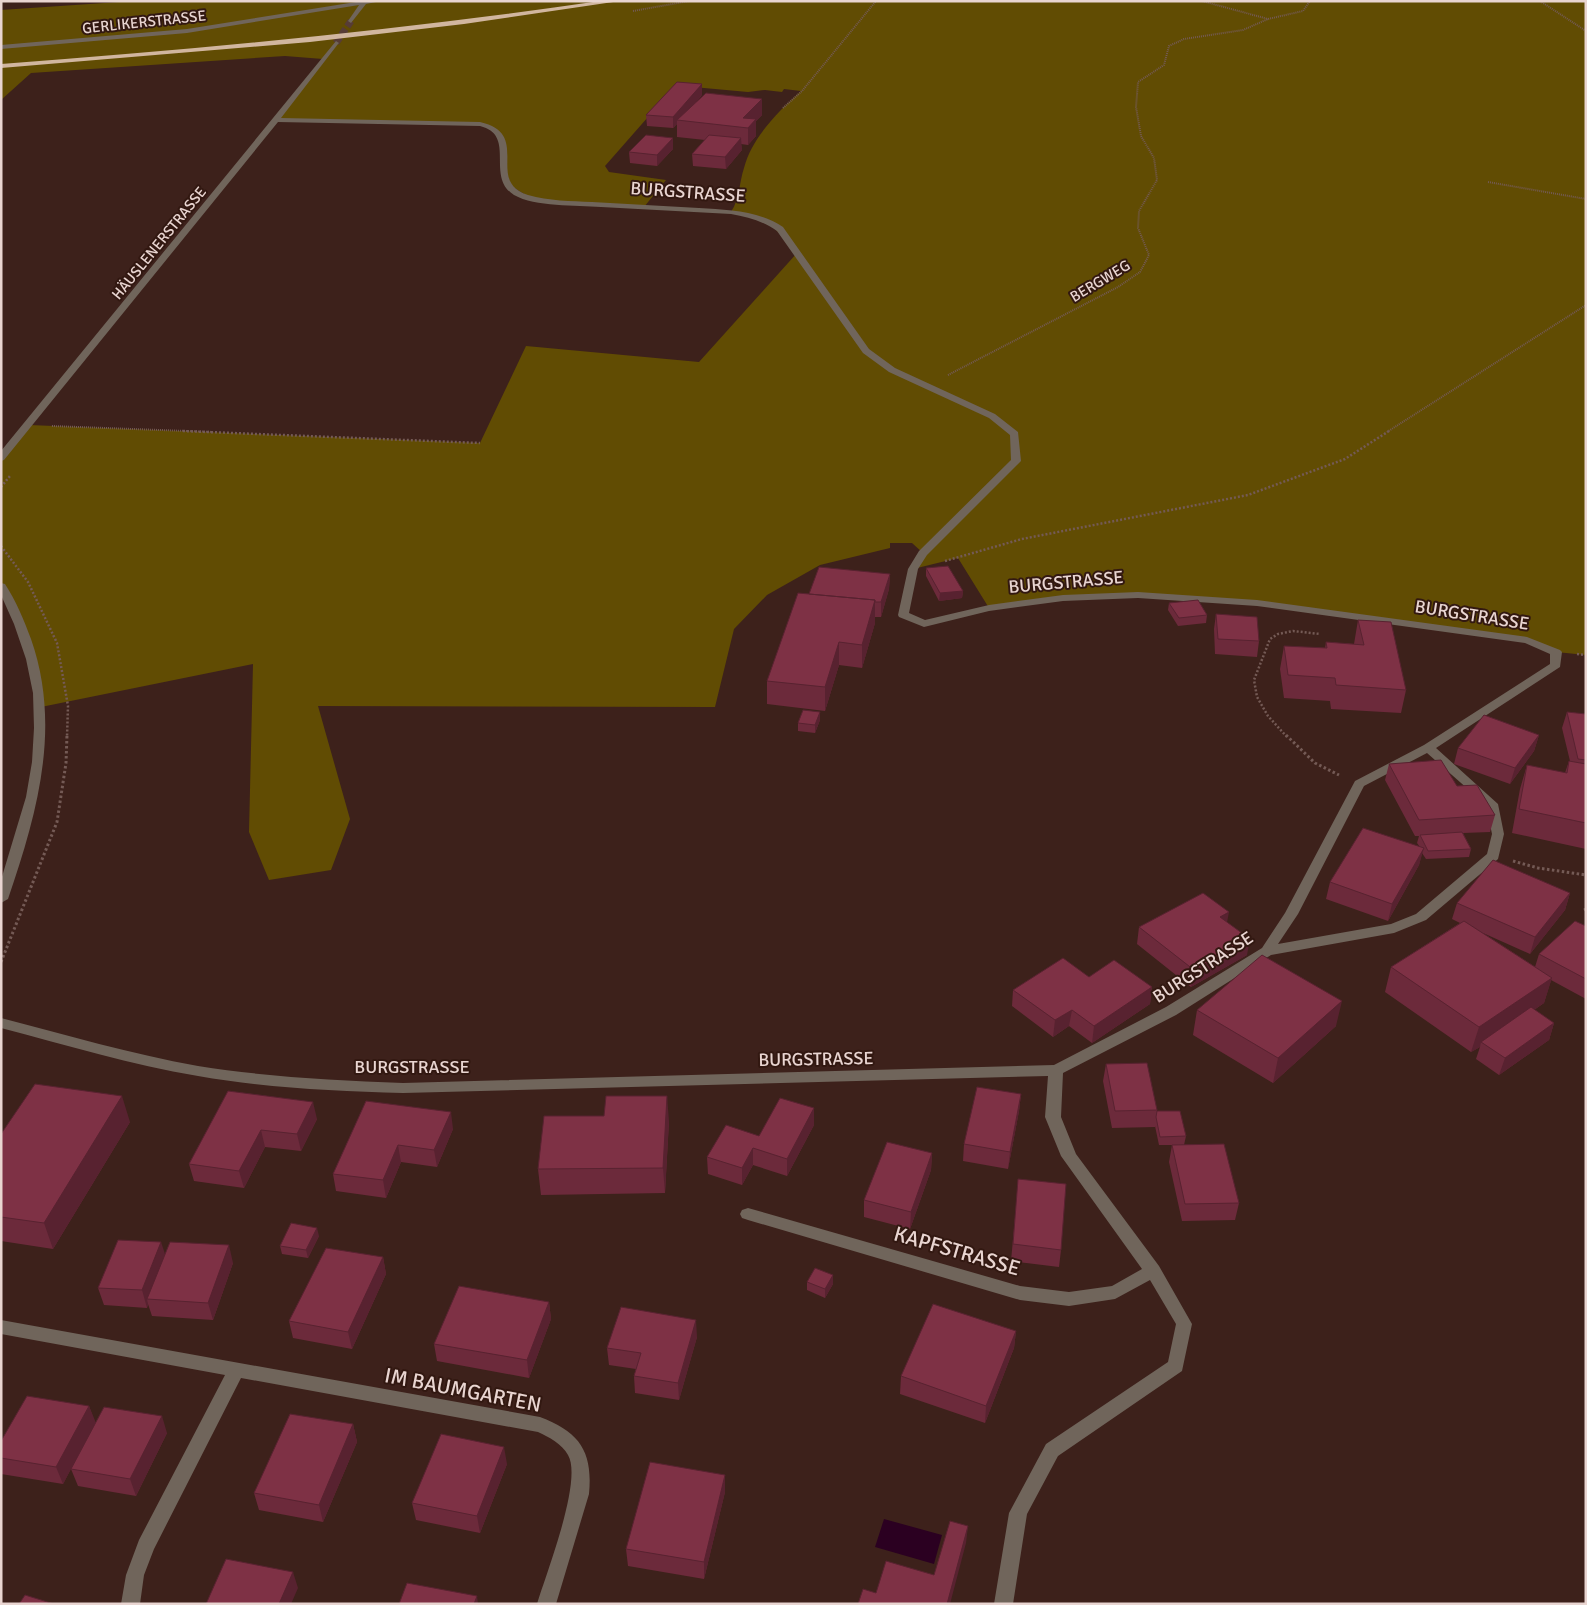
<svg xmlns="http://www.w3.org/2000/svg" width="1587" height="1605" font-family="Signika,sans-serif">
	<style>
		.green { fill: #614c03 }
		.water { fill: #2b0021 }
		.lines { fill: none; stroke-linecap: round; stroke-linejoin: round }
		.minor-tunnel { stroke: #573c36; stroke-width: 7; stroke-dasharray: 7 3; stroke-linecap: butt }
		.path-far2 { stroke: #745a55; stroke-width: 2; stroke-dasharray: 1 1; stroke-linecap: butt }
		.path-far1 { stroke: #745a55; stroke-width: 2.5; stroke-dasharray: 2 2; stroke-linecap: butt }
		.path { stroke: #745a55; stroke-width: 3; stroke-dasharray: 2.5 2.5; stroke-linecap: butt }
		.minor { fill: #70655b; fill-rule: evenodd }
		.highway { fill: #d1b69f; fill-rule: evenodd }
		.wall { fill: #6c2a3b }
		.shaded-wall { fill: #582230 }
		.building { fill: #7e3145; stroke: #582230 }
		.labels { text-anchor: middle; stroke-width: 4; stroke-linejoin: round; paint-order: stroke }
		.far-street-label { font-size: 15px; fill: #e9d5d1; stroke: #321811 }
		.street-label { font-size: 18px; fill: #e9d5d1; stroke: #321811 }
		.near-street-label { font-size: 21px; fill: #e9d5d1; stroke: #321811 }
	</style>
	<rect width="100%" height="100%" fill="#3d211b"/>
	<path class="green" d="M134,1H1586V655L1556,652L1527,640L1257,603L1136,595L1063,598L989,608L958,558L913,569L923,553L912,543H890V548L820,565L767,595L734,629L715,707L318,706L350,819L331,870L269,880L249,832L253,664L41,707L31,649L1,586V457L29,425L480,443L526,346L699,362L797,253L768,221L731,212C740,198 739,183 744,168C752,137 778,112 801,91L784,89L782,92L765,90L748,92L682,86L670,92L605,166L609,172L666,180L644,207L556,202L529,197L505,182L501,135L480,124L276,120L323,59L285,56L31,73L1,100V10Z"/>
	<path class="water" d="M884,1519L942,1535L934,1564L875,1547Z"/>
	<g class="lines">
		<path class="minor-tunnel" d="M336,43L351,21"/>
		<path class="path-far2" d="M1202,1L1268,19
			M1540,1L1586,31
			M633,11L689,1
			M783,108L802,91L876,1
			M1488,182L1586,199
			M948,375L1118,287L1140,272L1149,255L1138,228L1139,211L1157,180L1154,158L1141,136L1136,107L1138,82L1164,65L1169,46L1184,39L1243,30L1268,19L1303,11L1310,1
			M52,426L214,432
			M1387,432L1586,305"/>
		<path class="path-far1" d="M183,431L480,443
			M1,487L10,476
			M1,546L28,582L57,643L68,706L67,737
			M945,561L1022,539L1248,495L1345,459L1389,431
			M1577,654L1586,655
			M1287,737L1268,716L1257,697L1254,680L1270,639L1278,634L1293,631L1320,634"/>
		<path class="path" d="M1286,735L1315,763L1339,775
			M1513,861L1538,868L1586,875
			M1584,910L1586,909
			M1,962L57,822L66,763L67,735"/>
		<path class="minor" d="M362,1H381L366,4L351,23L348,21L359,5L187,33L1,49V45L187,29Z
			M336,41L339,43L338,44L281,118L480,122C533,134 484,181 528,195C549,201 571,201 592,202C628,204 663,206 699,208C728,210 757,210 783,227L869,349L895,368L995,414L1018,432L1021,461L927,555L918,569L909,613L925,620L989,605L1063,595L1138,592L1257,600L1527,637L1560,650L1562,652L1560,667L1436,748L1498,804L1504,834L1498,859L1426,920L1394,933L1271,955L1176,1015L1063,1073L1061,1117L1076,1154L1159,1266L1192,1324L1182,1371L1058,1456L1027,1514L1013,1604H994L1009,1513L1046,1444L1168,1362L1176,1324L1150,1280L1115,1299L1069,1306L1020,1300L748,1220L742,1218L740,1214L742,1210L748,1208L1020,1286L1069,1292L1112,1286L1142,1269L1061,1156L1045,1117L1048,1076L403,1093C334,1091 266,1088 198,1076C131,1065 67,1045 1,1028V1018C67,1035 131,1054 198,1066C266,1077 334,1080 403,1083L1054,1065L1166,1007L1262,948L1285,913L1355,781L1424,745L1550,664V654L1525,643L1257,606L1138,598L1063,601L989,611L924,627L899,617L898,615L908,569L919,551L1011,460L1010,435L989,418L889,372L863,353L777,231C763,221 748,217 731,214C688,212 644,209 601,207C576,205 535,207 514,195C485,177 517,135 480,126L278,122L4,460L1,461V451ZM1427,753L1486,805L1492,834L1487,854L1416,914L1391,924L1278,944L1298,914L1364,786Z
			M1,583L5,584C16,601 24,620 31,639C62,727 37,814 8,899L1,903V880L26,797L32,762L34,728L33,693L26,659L14,624L1,595Z
			M1,1320L540,1417C580,1432 593,1452 589,1494L556,1604H537C546,1574 583,1480 568,1455C562,1444 549,1437 538,1432L241,1378L154,1549L144,1575L140,1604H121L126,1575L139,1540L225,1375L1,1334Z"/>
		<path class="highway" d="M600,1H620L464,24L310,42L1,68V64C202,49 402,30 600,1Z"/>
	</g>
	<path class="wall" d="M702,95L696,102L762,99V115L756,121V136L748,145L741,144L742,150L726,169L693,166L692,154L705,140L677,137V124L673,128L647,126L646,115Z
		M673,138V149L657,166L630,163L629,152Z
		M926,568L963,591L962,598L939,601L926,576Z
		M890,574L889,589L881,617H875V623L862,668L839,665L825,711L767,704V681L809,594Z
		M1169,603L1207,615L1206,623L1178,626L1168,610Z
		M1216,614L1259,641L1257,657L1215,654L1214,629Z
		M1358,620L1406,690L1401,713L1331,709L1330,701L1284,698L1280,669L1284,646L1325,648L1326,642L1354,644Z
		M1567,712L1586,714V849L1512,833L1520,789L1527,765L1565,773L1569,761H1570L1562,728Z
		M820,720L815,733L798,731V723Z
		M1539,735L1534,751L1510,784L1454,764L1458,748Z
		M1389,764L1457,786L1495,815L1490,832L1463,833L1471,849L1469,857L1426,859L1422,853L1419,865L1388,921L1326,899L1330,882L1420,847L1417,843L1419,836H1415L1385,780Z
		M1570,893L1565,910L1530,954L1483,933L1535,967L1539,954L1586,926V999L1551,980L1544,1003L1534,1010L1554,1023L1549,1040L1499,1075L1476,1059L1480,1047L1471,1052L1385,992L1391,967L1460,923L1452,919L1457,903Z
		M1227,922L1247,955L1191,987L1137,944L1139,927Z
		M1089,977L1152,987L1150,1004L1092,1043L1069,1026L1053,1037L1012,1006L1013,990Z
		M1197,1010L1336,1026L1273,1083L1193,1035Z
		M1106,1064L1157,1110V1111L1186,1136L1184,1145L1239,1203L1235,1220L1182,1221L1169,1162L1172,1145H1159L1155,1126V1127L1112,1128L1103,1081Z
		M228,1091L317,1119L301,1151L265,1147L244,1188L194,1181L189,1164Z
		M1021,1094L1019,1111L1008,1169L963,1161L964,1144Z
		M366,1101L453,1129L437,1167L401,1162L386,1198L336,1191L333,1174Z
		M669,1121L665,1193L541,1195L538,1169Z
		M130,1122L53,1249L1,1241V1134Z
		M814,1125L787,1176L753,1165L742,1185L708,1174L707,1157L759,1136Z
		M932,1153L931,1170L910,1229L864,1217V1200Z
		M1017,1196L1061,1250L1059,1267L1011,1261Z
		M319,1236L308,1258L282,1254L280,1246Z
		M165,1255L233,1263L213,1320L152,1316L148,1304L147,1308L104,1305L98,1288Z
		M383,1257L386,1274L352,1349L293,1338L289,1321Z
		M807,1282L833,1284L825,1298L807,1290Z
		M549,1302L551,1319L529,1378L437,1361L434,1344Z
		M1016,1331L1014,1348L985,1423L900,1394L901,1376Z
		M697,1337L679,1400L635,1393L634,1376L636,1369L609,1365L607,1348Z
		M89,1406L95,1423L167,1433L136,1496L78,1486L71,1469L78,1455L63,1484L1,1474V1441Z
		M353,1424L357,1442L323,1522L259,1510L254,1493Z
		M507,1464L480,1533L416,1520L412,1503Z
		M725,1475V1492L704,1579L628,1566L626,1549Z"/>
	<path class="shaded-wall" d="M702,84V95L680,120H677V124L673,128V117Z
		M762,99V115L756,121V136L748,145V128L743,118Z
		M673,138V149L657,166V155Z
		M741,138L742,150L726,169L725,157Z
		M890,574L889,589L881,617V602Z
		M963,591L962,598L939,601L940,593Z
		M875,600V623L862,668V645Z
		M839,642V665L825,711V687Z
		M820,712V720L815,733V725Z
		M1539,735L1534,751L1510,784L1515,768Z
		M1424,848L1419,865L1388,921L1392,904Z
		M1570,893L1565,910L1530,954L1535,937Z
		M1229,912L1226,928L1220,917Z
		M1250,939L1247,955L1191,987L1194,970Z
		M1552,978L1544,1003L1484,1044L1481,1042L1480,1047L1471,1052L1479,1027Z
		M1152,987L1150,1004L1092,1043L1094,1026Z
		M1342,1001L1336,1026L1273,1083L1278,1058Z
		M1072,1010L1069,1026L1053,1037L1055,1020Z
		M1554,1023L1549,1040L1499,1075L1505,1058Z
		M1021,1094L1019,1111L1008,1169L1010,1152Z
		M122,1096L130,1122L53,1249L44,1223Z
		M667,1096L669,1121L665,1193L663,1168Z
		M313,1102L317,1119L301,1151L297,1134Z
		M814,1108V1125L787,1176V1159Z
		M451,1112L453,1129L437,1167L434,1150Z
		M261,1130L265,1147L244,1188L239,1171Z
		M398,1145L401,1162L386,1198L383,1180Z
		M753,1148V1165L742,1185V1168Z
		M932,1153L931,1170L910,1229L911,1212Z
		M317,1228L319,1236L308,1258L306,1250Z
		M161,1242L167,1260L147,1299L148,1304L147,1308L142,1290Z
		M229,1245L233,1263L213,1320L208,1303Z
		M383,1257L386,1274L352,1349L348,1332Z
		M833,1275V1284L825,1298V1289Z
		M549,1302L551,1319L529,1378L527,1360Z
		M696,1320L697,1337L679,1400L678,1383Z
		M1016,1331L1014,1348L985,1423L986,1406Z
		M89,1406L96,1423L63,1484L56,1467Z
		M162,1416L167,1433L136,1496L130,1479Z
		M353,1424L357,1442L323,1522L319,1505Z
		M504,1447L507,1464L480,1533L477,1516Z
		M725,1475V1492L704,1579V1562Z
		M968,1526L966,1543L950,1604H947Z
		M293,1572L298,1588L291,1604H279Z
		M477,1596L478,1604H474Z"/>
	<path class="building" d="M677,82L702,84L673,117L646,115Z
		M706,93L762,99L743,118L756,119L748,128L677,120Z
		M646,135L673,138L657,155L629,152Z
		M709,135L741,138L725,157L692,154Z
		M948,566L963,591L940,593L926,568Z
		M819,567L890,574L881,602H875V600L809,594Z
		M798,593L875,600L862,645L839,642L825,687L767,681Z
		M1198,600L1207,615L1179,618L1169,603Z
		M1216,614L1257,617L1259,641L1218,639Z
		M1358,620L1391,622L1406,690L1336,685L1335,678L1288,675L1284,646L1327,648L1326,642L1364,645Z
		M803,710L820,712L815,725L798,723Z
		M1567,712L1586,714V760L1578,759Z
		M1484,715L1539,735L1515,768L1458,748Z
		M1441,760L1457,786L1477,785L1495,815L1419,820L1389,764Z
		M1569,761L1586,764V823L1519,809L1527,765L1567,773Z
		M1363,828L1424,848L1392,904L1330,882Z
		M1462,832L1471,849L1428,851L1420,835Z
		M1493,860L1570,893L1535,937L1457,903Z
		M1203,893L1229,912L1220,917L1250,939L1194,970L1139,927Z
		M1464,921L1552,978L1479,1027L1391,967Z
		M1575,921L1586,926V979L1539,954Z
		M1262,955L1342,1001L1278,1058L1197,1010Z
		M1063,958L1089,977L1114,960L1152,987L1094,1026L1072,1010L1055,1020L1013,990Z
		M1531,1007L1554,1023L1505,1058L1481,1042Z
		M1147,1063L1157,1110L1115,1111L1106,1064Z
		M35,1084L122,1096L44,1223L1,1217V1134Z
		M977,1087L1021,1094L1010,1152L964,1144Z
		M228,1091L313,1102L297,1134L261,1130L239,1171L189,1164Z
		M606,1096H667L663,1168L538,1169L544,1116H604Z
		M780,1098L814,1108L787,1159L753,1148L742,1168L707,1157L726,1125L759,1136Z
		M366,1101L451,1112L434,1150L398,1145L383,1180L333,1174Z
		M1157,1111H1180L1186,1136L1160,1137L1156,1117Z
		M887,1142L932,1153L911,1212L864,1200Z
		M1224,1144L1239,1203L1185,1204L1172,1145Z
		M1018,1179L1066,1184L1061,1250L1013,1244Z
		M291,1223L317,1228L306,1250L280,1246Z
		M118,1240L161,1242L142,1290L98,1288Z
		M170,1242L229,1245L208,1303L147,1299Z
		M326,1248L383,1257L348,1332L289,1321Z
		M815,1268L833,1275L825,1289L807,1282Z
		M459,1286L549,1302L527,1360L434,1344Z
		M933,1304L1016,1331L986,1406L901,1376Z
		M621,1307L696,1320L678,1383L634,1376L641,1353L607,1348Z
		M27,1396L89,1406L56,1467L1,1458V1441Z
		M104,1407L162,1416L130,1479L71,1469Z
		M290,1414L353,1424L319,1505L254,1493Z
		M441,1434L504,1447L477,1516L412,1503Z
		M650,1462L725,1475L704,1562L626,1549Z
		M950,1521L968,1526L947,1604H858L863,1589L876,1593L886,1561L934,1575Z
		M226,1559L293,1572L279,1604H206Z
		M407,1583L477,1596L474,1604H399Z
		M25,1595L54,1604H19Z"/>
	<g class="labels">
		<g class="far-street-label">
			<text transform="translate(144 22) rotate(-6)" y="5">GERLIKERSTRASSE</text>
			<text transform="translate(159 243) rotate(-51)" y="5">HÄUSLENERSTRASSE</text>
			<text transform="translate(1100 281) rotate(-31)" y="5">BERGWEG</text>
		</g>
		<g class="street-label">
			<text transform="translate(688 192) rotate(4)" y="6">BURGSTRASSE</text>
			<text transform="translate(1066 582) rotate(-5)" y="6">BURGSTRASSE</text>
			<text transform="translate(1472 615) rotate(9)" y="6">BURGSTRASSE</text>
			<text transform="translate(1203 967) rotate(-33)" y="6">BURGSTRASSE</text>
			<text transform="translate(816 1059) rotate(-1)" y="6">BURGSTRASSE</text>
			<text x="412" y="1073">BURGSTRASSE</text>
		</g>
		<g class="near-street-label">
			<text transform="translate(957 1251) rotate(16)" y="7">KAPFSTRASSE</text>
			<text transform="translate(463 1390) rotate(11)" y="7">IM BAUMGARTEN</text>
		</g>
	</g>
	<rect width="1587" height="1605" fill="none" stroke="#e9d5d1" stroke-width="5"/>
</svg>
